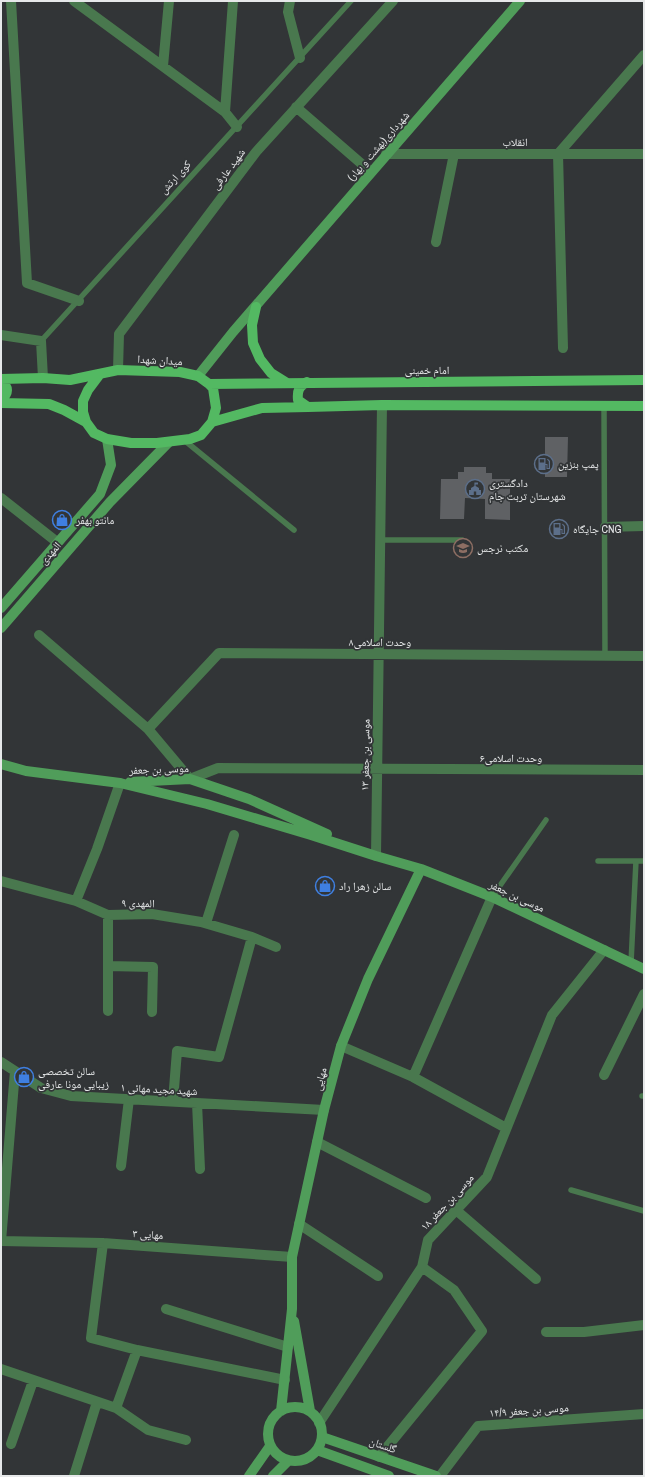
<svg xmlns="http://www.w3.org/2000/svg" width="645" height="1477" font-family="'Archivo Narrow','Noto Naskh Arabic',sans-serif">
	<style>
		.building { fill: #5f6164 }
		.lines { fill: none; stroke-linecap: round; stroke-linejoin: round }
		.lane { stroke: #49784e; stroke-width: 5.5 }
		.street { stroke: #49784e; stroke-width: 10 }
		.secondary { stroke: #509d5a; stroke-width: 10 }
		.primary { stroke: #53b962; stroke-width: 10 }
		.labels { text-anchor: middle; stroke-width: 3.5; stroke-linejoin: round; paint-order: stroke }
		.street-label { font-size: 11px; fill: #e6e8e9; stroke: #323537 }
		.poi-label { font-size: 11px; fill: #e6e8e9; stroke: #323537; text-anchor: start }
	</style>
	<rect width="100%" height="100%" fill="#323537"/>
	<path class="building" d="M545,437H568L567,477H545Z
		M464,467H486V473H492V479H510V520L485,519V499L465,498L464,519H440L441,479H458V472H464Z"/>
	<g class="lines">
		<path class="lane" d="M41,341L351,1
			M604,406L605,656
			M184,440L294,530
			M380,540H462
			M598,861H644
			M492,897L546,820
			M631,963L636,861
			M642,1096H644
			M571,1190L644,1211"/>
		<path class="street" d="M11,1L27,283L79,301
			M74,1L225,112L237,127
			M290,1L288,12L300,58
			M163,66L169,1
			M296,107L371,172
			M225,112L233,1
			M386,154H644
			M436,242L454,154
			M1,335L41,341L43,378
			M563,348L558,154L644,55
			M118,370L119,334L256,152L393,1
			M1,498L57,542
			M605,527L644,526
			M39,635L148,729L190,779L218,768L644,770
			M148,729L219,653L644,656
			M376,856L382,405
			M1,881L76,901L108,915L152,914L201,922L252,937L276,947
			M76,901L97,849L120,783
			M108,915V1011
			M206,923L234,835
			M108,966L153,967L152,1012
			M341,1046L413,1077L506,1128
			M1,1062L41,1088L71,1096L324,1110
			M604,1075L644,994
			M413,1077L492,897
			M173,1101L177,1051L219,1057L252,937
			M197,1103L200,1169
			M317,1142L426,1198
			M121,1166L129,1099
			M456,1210L536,1279
			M299,1224L378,1276
			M1,1241L103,1243L292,1257
			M1,1241L15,1071
			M103,1243L91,1338L137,1350L285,1380
			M166,1309L288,1347
			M546,1332H584L644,1325
			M1,1369L116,1408L137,1350
			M116,1408L148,1430L186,1440
			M319,1423L422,1267L428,1240L487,1177L552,1015L604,950
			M11,1444L33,1381
			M379,1457L482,1331L454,1290L422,1267
			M74,1476L97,1402
			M440,1476L478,1426L644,1414"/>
		<path class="secondary" d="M198,376L233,332L520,1
			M1,608L100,494L111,465L107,439
			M1,628L110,502L169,442
			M1,764L26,771L120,783L207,804L311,835L376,856L421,869L492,897L644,969
			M130,782L190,779L249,799L327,834
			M294,1321L310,1411
			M268 1434a27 27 0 1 1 54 0a27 27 0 1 1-54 0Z
			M281,1411L292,1309V1257L324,1110L341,1046L368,979L421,869
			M322,1437L436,1476
			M317,1450L389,1476
			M249,1476L270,1446
			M273,1476L288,1461"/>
		<path class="primary" d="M256,307L252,325L253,343L260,359L271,373L287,383
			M1,379L43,378L70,380L118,370L180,372L198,376L209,384L213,388L216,408L212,422L201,435L190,439L157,443H131L107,439L94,433L86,422L83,412V401L88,390L100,374
			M1,381C9,387 9,393 1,400
			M307,382C299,387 297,390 298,400L308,407
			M209,384L644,380
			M1,403L49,404L64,410L86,422
			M212,422L262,408L308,407L382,405L644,406"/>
	</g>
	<defs>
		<g id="fuel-ring" transform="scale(1)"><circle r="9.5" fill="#323537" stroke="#5c6f8a" stroke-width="1.5"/><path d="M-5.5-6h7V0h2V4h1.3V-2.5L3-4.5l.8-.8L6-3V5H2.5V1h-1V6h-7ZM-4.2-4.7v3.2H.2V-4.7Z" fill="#5c6f8a"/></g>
		<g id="civic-ring" transform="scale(1)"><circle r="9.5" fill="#323537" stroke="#5c6f8a" stroke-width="1.5"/><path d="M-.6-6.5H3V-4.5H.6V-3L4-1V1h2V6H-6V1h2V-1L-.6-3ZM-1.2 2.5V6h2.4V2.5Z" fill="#5c6f8a"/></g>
		<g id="shop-ring" transform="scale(1)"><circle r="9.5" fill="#323537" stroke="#3f7fe0" stroke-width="1.5"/><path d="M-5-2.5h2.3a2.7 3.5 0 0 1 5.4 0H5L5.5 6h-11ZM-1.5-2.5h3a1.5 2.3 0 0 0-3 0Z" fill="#3f7fe0"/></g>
		<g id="school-ring" transform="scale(1)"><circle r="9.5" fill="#323537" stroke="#8d6e63" stroke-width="1.5"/><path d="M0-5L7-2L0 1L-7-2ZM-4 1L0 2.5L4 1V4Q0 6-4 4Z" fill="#8d6e63"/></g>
	</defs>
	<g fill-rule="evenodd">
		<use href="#fuel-ring" x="544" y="464"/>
		<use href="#civic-ring" x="475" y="489"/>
		<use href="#shop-ring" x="62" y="520"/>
		<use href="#fuel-ring" x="559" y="529"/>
		<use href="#school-ring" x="463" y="548"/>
		<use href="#shop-ring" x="325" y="886"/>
		<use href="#shop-ring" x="24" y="1077"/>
	</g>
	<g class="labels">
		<g class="street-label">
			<text x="515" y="146">انقلاب</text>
			<text transform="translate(378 146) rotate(-49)" y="4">شهرداری(بهشت و بهار)</text>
			<text transform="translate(228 169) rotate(-53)" y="4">شهید عارفی</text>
			<text transform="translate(175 177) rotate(-48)" y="4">کوی ارتش</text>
			<text transform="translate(160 360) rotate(3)" y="4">میدان شهدا</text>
			<text x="427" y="374">امام خمینی</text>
			<text transform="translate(50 553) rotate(-49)" y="4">المهدی</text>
			<text x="380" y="646">وحدت اسلامی۸</text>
			<text transform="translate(365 755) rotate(-89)" y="4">موسی بن جعفر ۱۳</text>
			<text x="511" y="762">وحدت اسلامی۶</text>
			<text transform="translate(159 769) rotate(-2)" y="4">موسی بن جعفر</text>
			<text transform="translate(517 896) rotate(25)" y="4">موسی بن جعفر</text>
			<text transform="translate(138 903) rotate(1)" y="4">المهدی ۹</text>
			<text transform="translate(320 1079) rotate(-75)" y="4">مهایی</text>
			<text transform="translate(159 1089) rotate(3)" y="4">شهید مجید مهائی ۱</text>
			<text transform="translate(447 1202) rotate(-47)" y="4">موسی بن جعفر ۱۸</text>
			<text transform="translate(148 1234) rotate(4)" y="4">مهایی ۳</text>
			<text transform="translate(529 1410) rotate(-4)" y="4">موسی بن جعفر ۱۴/۹</text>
			<text transform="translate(383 1445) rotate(19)" y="4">گلستان</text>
		</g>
		<g class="poi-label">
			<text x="558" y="468">پمپ بنزین</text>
			<text x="489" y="487">دادگستری<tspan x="489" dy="13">شهرستان تربت جام</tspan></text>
			<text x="76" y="524">مانتو بهفر</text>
			<text x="573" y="533">جایگاه CNG</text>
			<text x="477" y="552">مكتب نرجس</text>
			<text x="339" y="890">سالن زهرا راد</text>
			<text x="38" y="1075">سالن تخصصی<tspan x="38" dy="13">زیبایی مونا عارفی</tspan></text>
		</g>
	</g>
	<rect width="645" height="1477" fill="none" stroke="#e6e8e9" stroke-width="4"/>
</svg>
